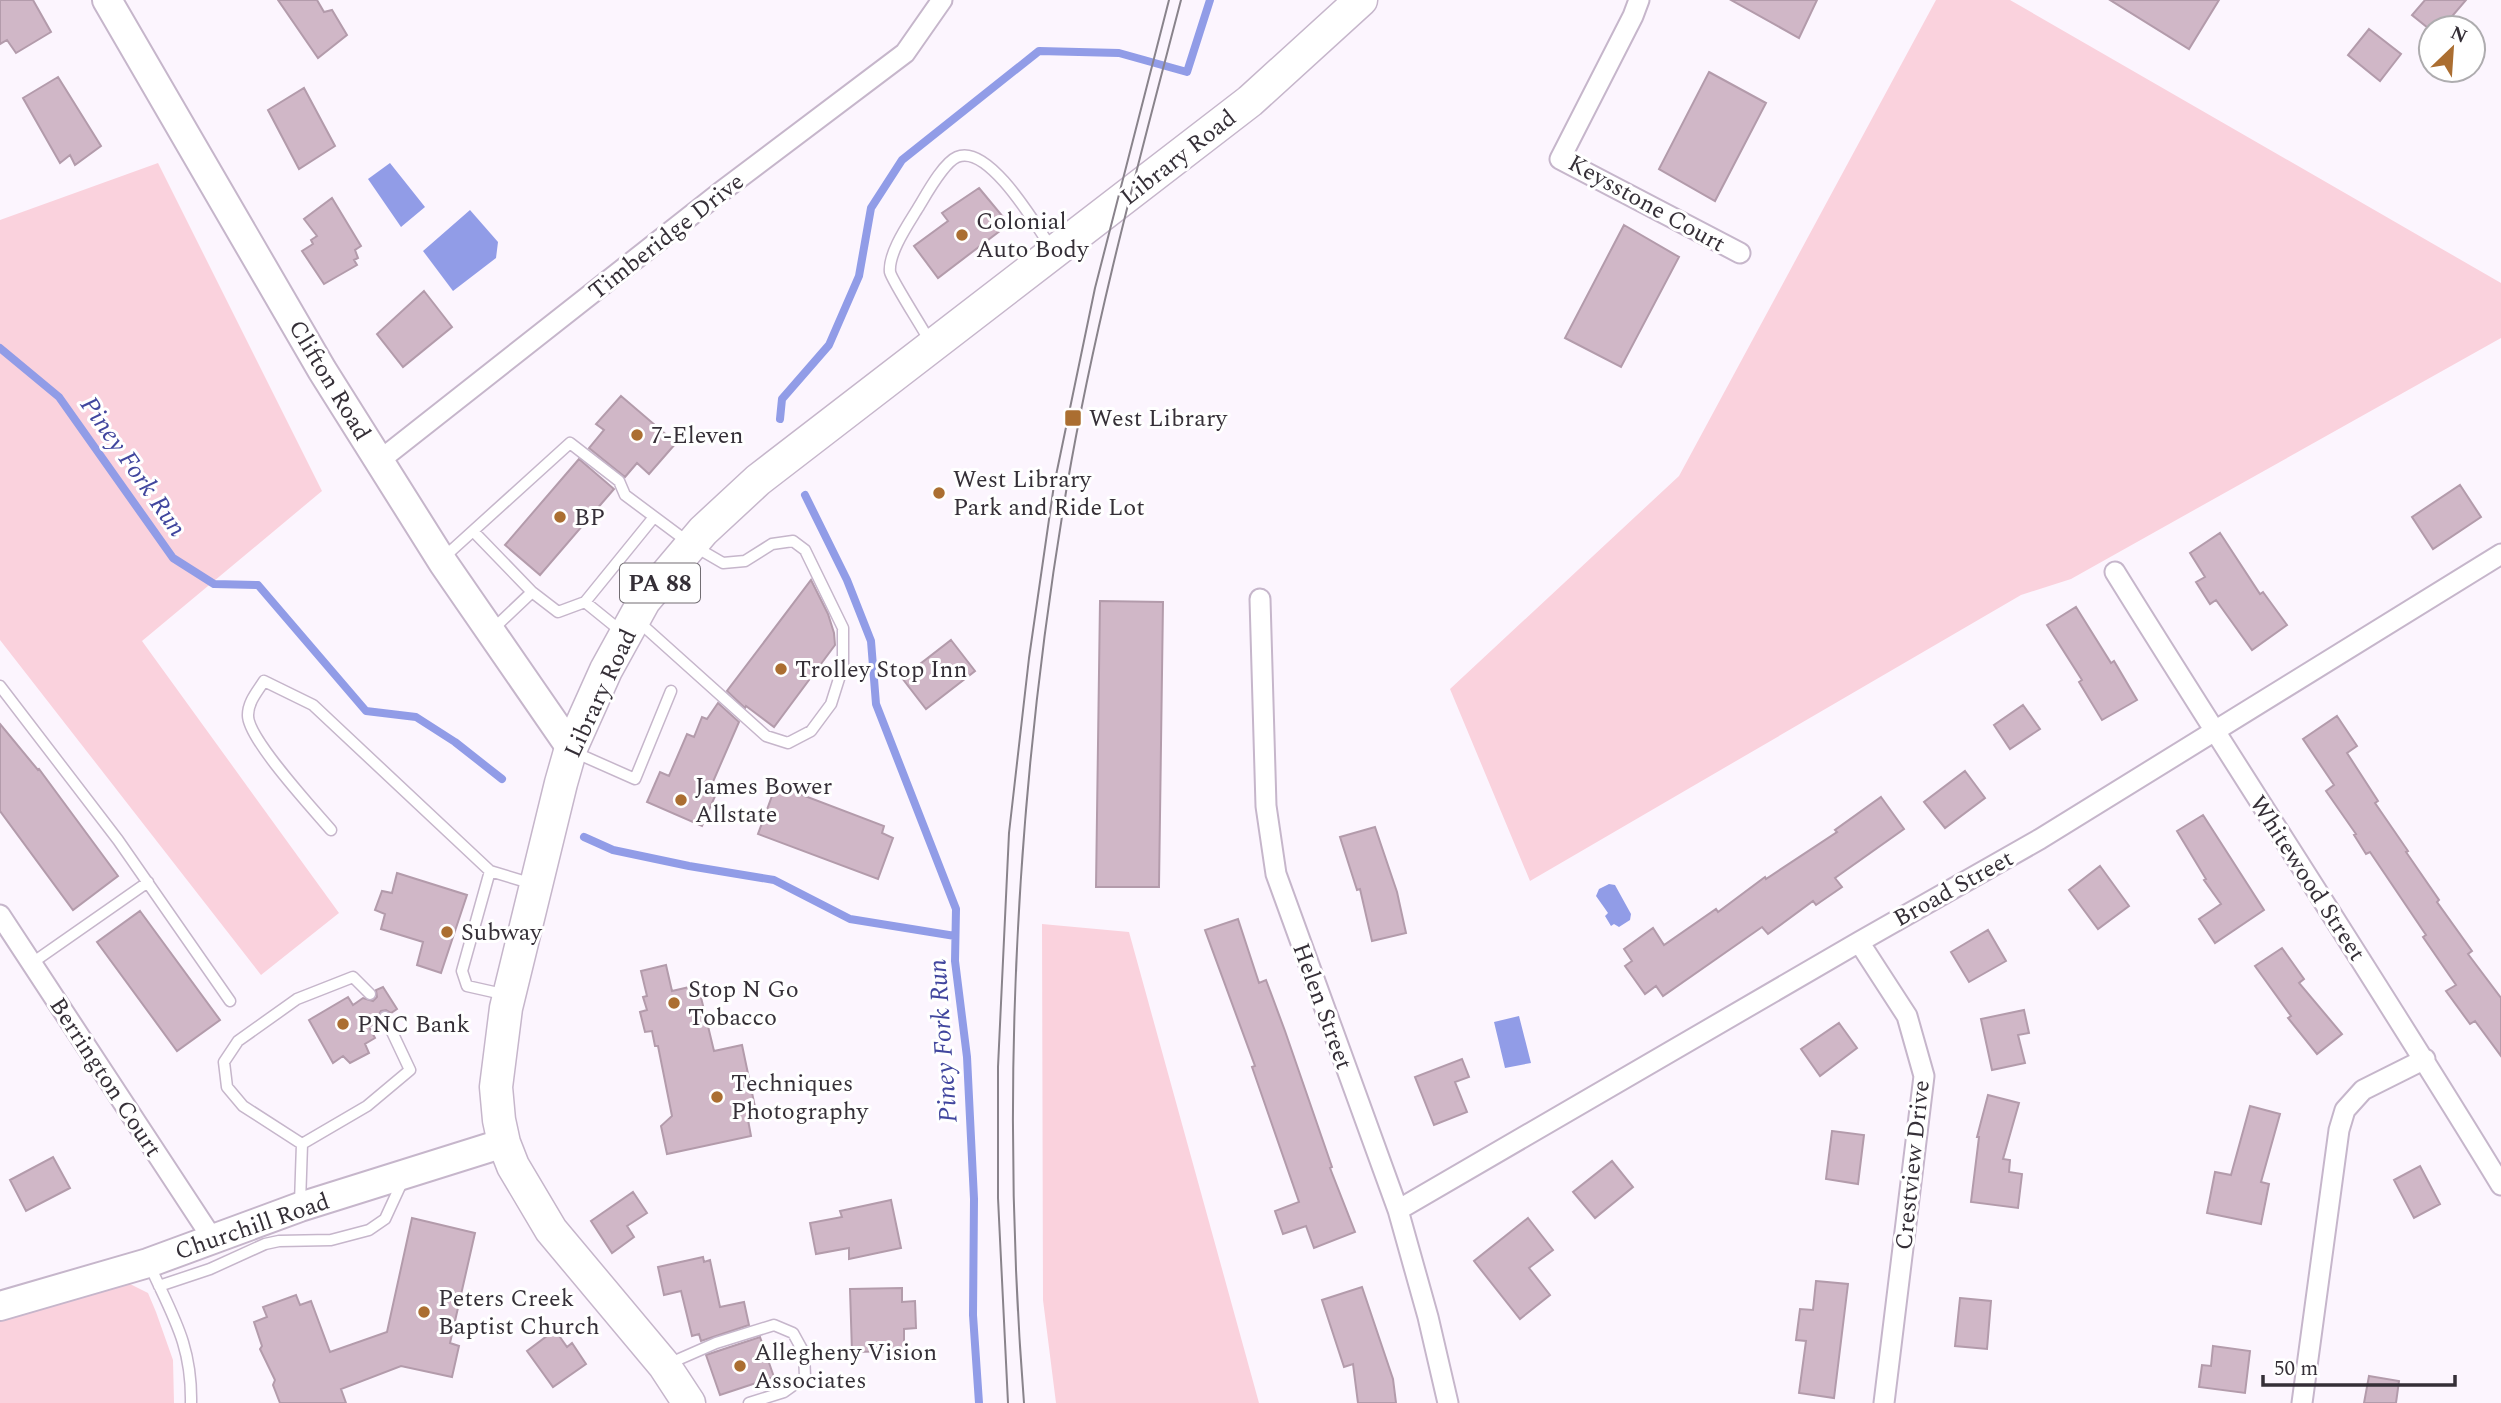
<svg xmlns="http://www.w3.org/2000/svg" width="2501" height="1403" font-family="Spectral,serif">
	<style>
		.green { fill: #fad2dd }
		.water { fill: #919ce7 }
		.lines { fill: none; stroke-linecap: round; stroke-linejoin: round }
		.stream { stroke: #919ce7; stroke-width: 8 }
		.building { fill: #d0b7c7; stroke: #b39bab; stroke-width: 2 }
		.lane-casing { stroke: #c6b6cb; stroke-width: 13 }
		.street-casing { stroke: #c6b6cb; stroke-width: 23 }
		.secondary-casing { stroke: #c6b6cb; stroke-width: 32 }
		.primary-casing { stroke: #c6b6cb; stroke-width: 35 }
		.lane { stroke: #fff; stroke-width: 10 }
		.street { stroke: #fff; stroke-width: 19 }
		.secondary { stroke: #fff; stroke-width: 28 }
		.primary { stroke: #fff; stroke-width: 32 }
		.tram { stroke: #89838b; stroke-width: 2 }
		.poi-dot { fill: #ab6e31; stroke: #fff; stroke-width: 2.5 }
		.labels { text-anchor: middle; stroke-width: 6; stroke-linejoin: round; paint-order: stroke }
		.shield { fill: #fff; stroke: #726d73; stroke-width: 2 }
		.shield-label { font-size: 23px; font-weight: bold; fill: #352f37 }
		.street-label { font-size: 24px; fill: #352f37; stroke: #fff }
		.poi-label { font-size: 24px; fill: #352f37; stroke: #fff; text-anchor: start }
		.water-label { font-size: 26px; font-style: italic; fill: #41469e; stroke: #fff }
	</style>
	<rect width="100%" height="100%" fill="#fcf5fe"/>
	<path class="green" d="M1936,0H2010L2501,283V338L2071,579L2021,595L1530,881L1450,689L1679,476Z
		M158,163L322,491L142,641L339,913L261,975L0,640V220Z
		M1042,924L1129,932L1259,1403H1056L1043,1300Z
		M128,1283L148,1293L156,1312L173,1360L174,1403H0V1321Z"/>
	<path class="water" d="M390,163L425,207L401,227L368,179Z
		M470,210L498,242L496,258L453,291L423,251Z
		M1609,884L1615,885L1631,914L1630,920L1619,927L1614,924L1611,926L1605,916L1608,913L1596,896L1599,889Z
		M1519,1016L1531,1063L1505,1068L1494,1022Z"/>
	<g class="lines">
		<path class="stream" d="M0,348L59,397L173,558L214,584L258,585L366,711L416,717L455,742L502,779
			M780,419L782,399L829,345L859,276L871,208L902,160L1039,51L1119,53L1187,72L1210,0
			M805,495L847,580L871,641L876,704L956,909L955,961L967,1057L974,1199L973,1315L979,1403
			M584,837L613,850L689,866L774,880L850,919L955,936"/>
	</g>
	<path class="building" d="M0,0H33L51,32L16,53L7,40L0,44Z
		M278,0H317L324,12L332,10L347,35L318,58Z
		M1731,0H1817L1799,38Z
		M2110,0H2219L2189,49Z
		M2425,0H2466L2442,28H2428L2412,15Z
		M2369,29L2401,54L2380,81L2348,55Z
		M1709,72L1766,103L1715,201L1659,169Z
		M58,77L101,146L75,165L70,155L60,163L23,98Z
		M304,88L335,146L299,169L268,110Z
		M979,188L1009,224L938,278L914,246L948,221L942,213Z
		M332,198L361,246L355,250L358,258L354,260L357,265L324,284L302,251L313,244L311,240L317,236L304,219Z
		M1624,225L1679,257L1621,367L1565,338Z
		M424,291L452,327L403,367L377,334Z
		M621,396L676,443L649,474L637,463L625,477L589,448L604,430L596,424Z
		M579,459L614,489L540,575L505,545Z
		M2460,485L2481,517L2433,549L2412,517Z
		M2220,533L2260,594L2263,592L2287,625L2252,650L2216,600L2210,604L2196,582L2205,577L2190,553Z
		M811,580L828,614L834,633L835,645L774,727L746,706L745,708L727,691Z
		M1100,601L1163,602L1159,887H1096Z
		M2076,607L2111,663L2114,661L2137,700L2102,720L2079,682L2082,680L2047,625Z
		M951,640L975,671L926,709L902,678Z
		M718,703L739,722L712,784L719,787L702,826L647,802L660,772L669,776L687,734L694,737L702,717L707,719Z
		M2023,705L2040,729L2010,749L1994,725Z
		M2337,716L2357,746L2347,753L2378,801L2375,803L2408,851L2406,852L2439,900L2437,902L2472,951L2468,954L2501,998V1056L2475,1021L2470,1024L2446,991L2456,985L2423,937L2426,935L2370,852L2366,854L2354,835L2356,834L2326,791L2334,785L2303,739Z
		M0,724L38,770L39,769L118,876L73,910L0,811Z
		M1965,771L1985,798L1945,828L1924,802Z
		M776,785L884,826L882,833L893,838L878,879L758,834Z
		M1881,797L1904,829L1835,878L1842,887L1816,905L1813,901L1768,934L1762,927L1663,996L1656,986L1645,994L1625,966L1632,961L1624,949L1653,928L1664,945L1716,909L1718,912L1765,877L1766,879L1837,832L1835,830Z
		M2203,815L2264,910L2215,943L2199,919L2221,904L2204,880L2206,879L2177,831Z
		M1375,827L1397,892L1406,933L1372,941L1360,889L1357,890L1340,837Z
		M2100,866L2129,906L2098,929L2069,890Z
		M397,873L467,895L441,973L417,965L423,942L381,929L385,914L375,910L382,891L392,893Z
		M140,911L220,1020L177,1051L97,942Z
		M1238,919L1259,983L1266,980L1285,1031L1332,1167L1330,1168L1355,1232L1314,1248L1306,1226L1283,1234L1275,1211L1299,1202L1252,1067L1255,1066L1205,930Z
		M1988,930L2006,961L1969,982L1951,952Z
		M2282,948L2304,979L2299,983L2342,1034L2317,1054L2288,1018L2291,1016L2255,966Z
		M666,965L672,991L698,985L714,1051L742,1045L755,1107L746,1109L751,1136L667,1154L661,1126L672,1116L658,1046H655L652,1031L645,1032L640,1012L647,1010L643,997L647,996L641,971Z
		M383,987L397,1009L391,1013L386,1010L381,1011L378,1016L379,1021L369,1027L375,1038L365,1044L369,1053L350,1063L343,1056L333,1063L309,1020L348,997L353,1005L363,998L373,1001L377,997L376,990Z
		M2024,1010L2029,1033L2018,1035L2025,1063L1992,1070L1981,1019Z
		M1839,1023L1857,1048L1820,1076L1801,1049Z
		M1462,1059L1469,1077L1455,1082L1467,1112L1434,1125L1415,1077Z
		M1988,1095L2019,1103L2003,1159L2010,1160L2009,1172L2022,1174L2018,1208L1971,1202L1979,1137H1977Z
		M2250,1106L2280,1114L2261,1182L2269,1184L2261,1224L2207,1213L2215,1172L2231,1175Z
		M1832,1131L1864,1135L1858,1184L1826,1179Z
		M53,1157L70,1188L26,1211L10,1180Z
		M1612,1161L1633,1187L1595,1218L1573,1192Z
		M2420,1166L2440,1204L2414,1218L2394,1180Z
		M633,1192L647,1213L627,1226L634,1237L612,1253L591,1221Z
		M891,1200L901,1248L849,1259V1248L816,1254L810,1223L842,1217L840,1211Z
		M412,1218L475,1233L450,1343L459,1346L452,1377L401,1366L341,1389L346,1403H280L273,1385L275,1380L260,1349L262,1346L254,1322L267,1317L263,1307L296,1295L300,1305L311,1301L330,1352L387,1332Z
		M1528,1218L1553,1250L1529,1268L1550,1295L1520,1319L1474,1261Z
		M703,1257L704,1262L710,1260L720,1307L744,1302L749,1325L701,1341L699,1334L692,1336L681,1291L664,1295L658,1267Z
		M1816,1281L1848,1284L1834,1398L1799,1393L1806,1341L1796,1340L1800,1309L1813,1310Z
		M1362,1287L1393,1379L1396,1403H1358L1353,1364L1344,1367L1322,1300Z
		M902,1288V1302L915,1301L916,1328L904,1329V1351L852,1352L850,1289Z
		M1960,1298L1991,1301L1987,1349L1955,1346Z
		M555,1330L567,1347L572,1343L586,1364L553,1387L527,1351Z
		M760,1337L774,1377L720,1395L706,1355Z
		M2213,1346L2250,1351L2245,1393L2199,1387L2202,1365L2211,1366Z
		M2369,1376L2399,1381L2396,1403H2364Z"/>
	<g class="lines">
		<g class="lane-casing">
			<path id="lane" d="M930,342C924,330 892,281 890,272C888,253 909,223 918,208C926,195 943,163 957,157C989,143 1037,227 1052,249
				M473,531L532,592L492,630
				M442,559L570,443L619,481L625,495L692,545L723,563L745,561L772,544L793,541L805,550L843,628V666L831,704L811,731L788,743L766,736L639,622
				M532,592L558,612L585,602L654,517
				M585,602L622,632
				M0,686L118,840L230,1001
				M574,752L635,779L671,691
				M331,830C314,810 247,738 248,715C248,702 257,692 264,681L313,705L490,871L533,884
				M490,871L462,971L467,986L507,995
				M32,963L148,882
				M370,994L353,977L297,999L238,1041L224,1062L227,1087L243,1106L302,1144L367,1106L410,1070L385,1017
				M300,1203L302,1144
				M150,1266C173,1317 192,1345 191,1403
				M159,1286L210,1269L265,1244L279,1241L331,1240L369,1230L385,1219L403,1180
				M668,1364L716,1343L774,1325L793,1333L804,1353L805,1377L784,1392L749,1403"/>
		</g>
		<g class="street-casing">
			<path id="street" d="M1639,0L1633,16L1560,159L1740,253
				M379,461L722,191L905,53L942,0
				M2115,572C2242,777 2375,978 2501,1185
				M1260,599L1266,806L1276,874L1398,1210L1428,1317L1448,1403
				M0,915L212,1238
				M1859,942L1907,1016L1924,1076L1884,1403
				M1398,1210L1859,942L2040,839L2501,554
				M2302,1403L2339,1130L2345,1110L2363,1090L2425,1059"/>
		</g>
		<g class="secondary-casing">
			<path id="secondary" d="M107,0L322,370L444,564L571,748
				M0,1306L148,1263L300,1207L504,1143"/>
		</g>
		<g class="primary-casing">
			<path id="primary" d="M689,1403L664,1365L551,1230L513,1166L504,1143L499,1120L496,1087L506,1008L561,783L571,748L606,670L644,601L703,531L758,480L1250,101L1361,0"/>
		</g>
		<use href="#lane" class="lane"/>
		<use href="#street" class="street"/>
		<use href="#secondary" class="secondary"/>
		<use href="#primary" class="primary"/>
		<path class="tram" d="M1008,1403L998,1198V1067L1009,833L1029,658L1054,485L1095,288L1169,0
			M1024,1403C1000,1098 1016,788 1067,486C1095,322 1139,161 1181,0"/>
	</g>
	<g class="poi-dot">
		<circle cx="962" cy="235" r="7"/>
		<rect x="1064" y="409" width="18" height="18" rx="3.5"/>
		<circle cx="637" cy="435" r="7"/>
		<circle cx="939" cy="493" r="7"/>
		<circle cx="560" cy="517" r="7"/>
		<circle cx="781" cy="669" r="7"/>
		<circle cx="681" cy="800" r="7"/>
		<circle cx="447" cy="932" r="7"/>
		<circle cx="674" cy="1003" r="7"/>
		<circle cx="343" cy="1024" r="7"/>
		<circle cx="717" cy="1097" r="7"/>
		<circle cx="424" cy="1312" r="7"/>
		<circle cx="740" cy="1366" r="7"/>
	</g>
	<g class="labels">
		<rect class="shield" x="620" y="563.5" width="80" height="39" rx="5"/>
		<g class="shield-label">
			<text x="660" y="591">PA 88</text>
		</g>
		<g class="street-label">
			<text transform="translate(1178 157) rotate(-38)" y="8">Library Road</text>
			<text transform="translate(1647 203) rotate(29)" y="8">Keysstone Court</text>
			<text transform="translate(666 236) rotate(-38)" y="8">Timberidge Drive</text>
			<text transform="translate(330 380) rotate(59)" y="8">Clifton Road</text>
			<text transform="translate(600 693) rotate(-65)" y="8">Library Road</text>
			<text transform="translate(2308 878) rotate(57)" y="8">Whitewood Street</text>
			<text transform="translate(1953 888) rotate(-29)" y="8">Broad Street</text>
			<text transform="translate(1323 1006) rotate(70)" y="8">Helen Street</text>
			<text transform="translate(106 1077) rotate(57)" y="8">Berrington Court</text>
			<text transform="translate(1912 1165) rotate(-84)" y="8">Crestview Drive</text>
			<text transform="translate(252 1226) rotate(-19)" y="8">Churchill Road</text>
		</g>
		<g class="poi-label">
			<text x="976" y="229">Colonial<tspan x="976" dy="28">Auto Body</tspan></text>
			<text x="1089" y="426">West Library</text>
			<text x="651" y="443">7-Eleven</text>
			<text x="953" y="487">West Library<tspan x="953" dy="28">Park and Ride Lot</tspan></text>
			<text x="574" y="525">BP</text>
			<text x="795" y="677">Trolley Stop Inn</text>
			<text x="695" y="794">James Bower<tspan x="695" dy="28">Allstate</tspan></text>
			<text x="461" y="940">Subway</text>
			<text x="688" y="997">Stop N Go<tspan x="688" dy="28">Tobacco</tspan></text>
			<text x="357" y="1032">PNC Bank</text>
			<text x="731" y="1091">Techniques<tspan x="731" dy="28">Photography</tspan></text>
			<text x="438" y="1306">Peters Creek<tspan x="438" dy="28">Baptist Church</tspan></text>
			<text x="754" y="1360">Allegheny Vision<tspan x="754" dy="28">Associates</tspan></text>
		</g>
		<g class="water-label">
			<text transform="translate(134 466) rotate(55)" y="9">Piney Fork Run</text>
			<text transform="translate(942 1041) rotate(-94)" y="9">Piney Fork Run</text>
		</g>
	</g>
	<g transform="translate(2452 49) rotate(25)"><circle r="33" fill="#ffffff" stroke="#aeacaf" stroke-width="2"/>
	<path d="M0-5L12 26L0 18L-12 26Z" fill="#ab6e31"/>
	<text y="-10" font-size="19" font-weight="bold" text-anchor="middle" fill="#352f37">N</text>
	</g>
	<path d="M2263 1375v10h192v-10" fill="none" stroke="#352f37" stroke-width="3.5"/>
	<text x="2274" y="1375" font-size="21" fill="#352f37" stroke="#ffffff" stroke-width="5" paint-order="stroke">50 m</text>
</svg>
